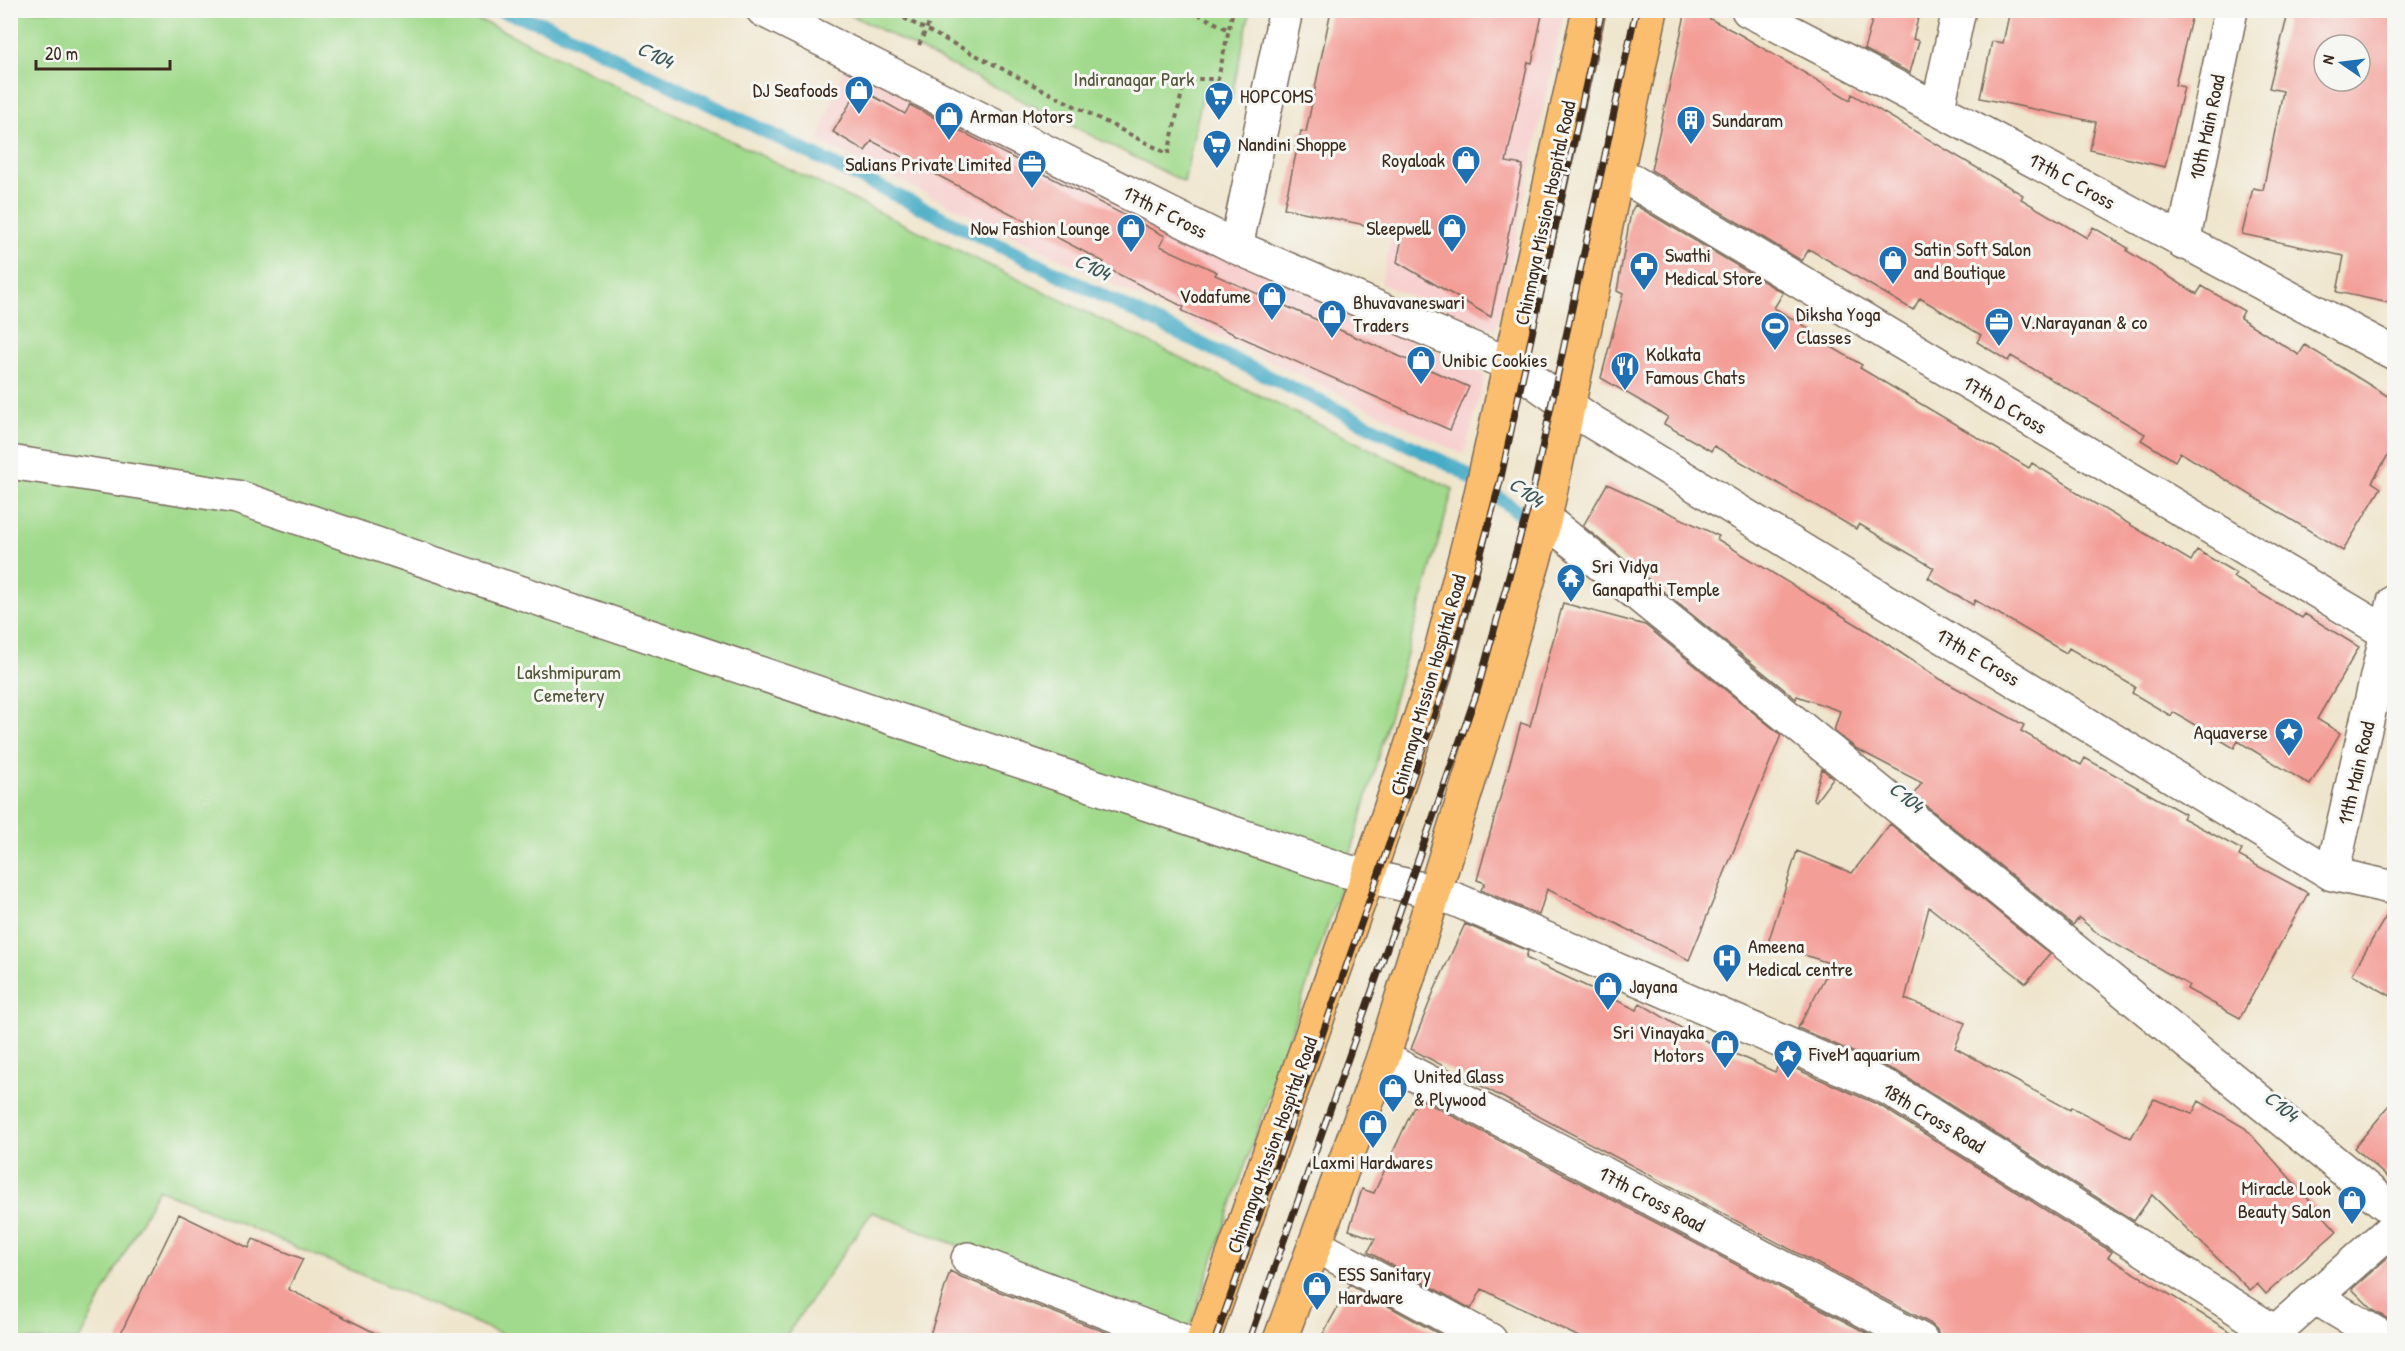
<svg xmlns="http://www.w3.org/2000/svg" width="2405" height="1351" font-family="'Patrick Hand',sans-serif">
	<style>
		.built { fill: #f7d0cf }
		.green { fill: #a1da8c; stroke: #6e8255; stroke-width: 1.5 }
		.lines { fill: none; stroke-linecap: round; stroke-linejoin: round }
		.stream { stroke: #46acc6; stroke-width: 14 }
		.building { fill: #f49e98; fill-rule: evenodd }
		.minor-casing { stroke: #7a6b5b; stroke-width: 36 }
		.major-casing { stroke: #7a6b5b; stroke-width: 36 }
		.path { stroke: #7a6b5b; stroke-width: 4; stroke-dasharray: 4.5 4.5; stroke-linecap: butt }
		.minor { stroke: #fff; stroke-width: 33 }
		.major { stroke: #fbbe6e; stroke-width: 33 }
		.rail-casing { stroke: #3b2a1e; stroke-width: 7 }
		.rail { stroke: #f6f6f2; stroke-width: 4.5; stroke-dasharray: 14; stroke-linecap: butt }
		.labels { text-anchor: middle; stroke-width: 6; stroke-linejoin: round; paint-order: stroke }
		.park-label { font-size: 20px; fill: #54563a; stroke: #f6f6f2 }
		.poi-label { font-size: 20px; fill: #3b2a1e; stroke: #f6f6f2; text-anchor: start }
		.street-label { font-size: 20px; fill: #3b2a1e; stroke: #f6f6f2 }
		.water-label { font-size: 21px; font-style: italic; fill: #3f5859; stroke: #f6f6f2 }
	</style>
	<rect width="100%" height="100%" fill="#f6f6f2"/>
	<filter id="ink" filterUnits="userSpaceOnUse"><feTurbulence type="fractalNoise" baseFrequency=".0167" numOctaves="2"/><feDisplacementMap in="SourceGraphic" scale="12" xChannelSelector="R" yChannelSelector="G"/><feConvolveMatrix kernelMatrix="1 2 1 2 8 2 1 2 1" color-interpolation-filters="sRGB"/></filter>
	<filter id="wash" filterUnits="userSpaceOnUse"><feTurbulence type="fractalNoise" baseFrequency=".008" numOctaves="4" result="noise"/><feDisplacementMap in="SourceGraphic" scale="24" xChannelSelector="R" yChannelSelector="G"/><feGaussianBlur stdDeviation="1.35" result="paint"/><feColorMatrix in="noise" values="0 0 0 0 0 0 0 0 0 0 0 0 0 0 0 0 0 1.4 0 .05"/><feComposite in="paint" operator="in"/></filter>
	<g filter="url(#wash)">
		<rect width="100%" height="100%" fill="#efe5cc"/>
		<path class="built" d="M1440,11H1564L1496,330L1381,284Z
			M845,63L1485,375L1464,455L818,141Z"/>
		<path class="green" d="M444,10L489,24L1453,489L1346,871L1187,1335L872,1212L783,1340H516L158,1189L79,1340H11L10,11Z
			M843,11H1250L1231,100L1202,97L1184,182Z"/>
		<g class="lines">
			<path class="stream" d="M498,10L547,25L1458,469L1541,528"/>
		</g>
		<g id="blocks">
			<path class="building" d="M1331,10H1543L1532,63L1528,62L1506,162L1523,165L1491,317L1397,262L1403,233L1284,208L1301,131L1306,132Z
				M1686,10H1693L1739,34L1850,100L1852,94L2023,195L2021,199L2087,238L2093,227L2128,248L2127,251L2197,294L2202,286L2244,311L2240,318L2299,355L2305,345L2394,400V445L2372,482L2381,488L2343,551L2180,452L2175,461L2141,440L2145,434L2011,356L2008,361L1977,342L1981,335L1920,298L1913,310L1809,249L1802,261L1651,170Z
				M1875,10H1920L1913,39L1919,41L1910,73L1864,49Z
				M2010,10H2173L2192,15L2175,85L2184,87L2165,167L2090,150L2096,122L1980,98L1992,41L2003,43Z
				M2289,10H2394V304L2337,292L2344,256L2242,234L2253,188L2263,190L2283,91L2269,88ZM2324,45H2360V81H2324Z
				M859,88L905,114L910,105L1165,236L1160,246L1217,272L1215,275L1469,387L1450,430L1182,311L1184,307L1102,266L1104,262L872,141L865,151L833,132Z
				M1635,205L1783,293L1774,308L1815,332L1813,336L1862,365L1860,368L2029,468L2032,463L2073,488L2072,490L2191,561L2197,550L2236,573L2233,577L2302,618L2305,614L2359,647L2317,719L2340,733L2310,785L2238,741L2234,748L2173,712L2171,716L2132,693L2135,687L2069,648L2066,653L1975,600L1973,605L1928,578L1934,568L1859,524L1856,529L1714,446L1711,451L1664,424L1668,417L1601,378L1623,294L1617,291L1631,212Z
				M1607,484L1719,536L1717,539L1869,632L1940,679L2024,725L2021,731L2081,765L2085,758L2185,814L2183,818L2242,850L2239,856L2308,893L2240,1018L2187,989L2189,985L2101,936L2079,918L2073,925L1913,795L1922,783L1857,749L1834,731L1840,711L1797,696L1796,699L1583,526Z
				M1563,603L1645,625L1781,735L1689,960L1547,889L1539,915L1481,890L1485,883L1477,880L1521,723L1530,726Z
				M1822,769L1833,778L1816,801L1813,799Z
				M1890,824L2050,954L2026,983L1929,907L1905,999L1965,1023L1955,1048L2070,1110L2071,1107L2131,1138L2154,1099L2192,1114L2199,1101L2245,1128L2337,1231L2266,1294L2257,1284L2250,1290L2152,1195L2134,1221L1898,1072L1798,1028L1832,964L1768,943L1797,851L1852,873Z
				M2392,906H2394V998L2352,974Z
				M1465,924L1528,951L1526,958L1637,1010L1640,1003L1691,1034L1775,1072L1780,1062L1879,1105L2112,1252L2108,1257L2246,1341H1940L1937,1330L1930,1323L1411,1049L1434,991Z
				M1418,1098L1882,1341H1587L1482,1289L1471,1309L1368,1252L1375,1239L1349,1230L1362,1189L1374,1193Z
				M2394,1100V1183L2354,1148Z
				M179,1214L249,1248L253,1239L303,1259L288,1289L391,1341H117Z
				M2394,1252V1323L2373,1310L2352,1289Z
				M950,1271L961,1277L1129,1341H928Z
				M1350,1285L1452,1341H1319Z"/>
		</g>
	</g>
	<g filter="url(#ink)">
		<use href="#blocks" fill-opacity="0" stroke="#7a6b5b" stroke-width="1.5"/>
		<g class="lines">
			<g class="minor-casing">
				<path id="minor" d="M763,10L1236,247L1511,365L1589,420L2332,874L2394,888
					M1748,10C1966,121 2178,240 2394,353
					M1938,107L1959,10
					M1617,172L2394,637
					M2183,243L2231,10
					M1236,247L1286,10
					M10,462L237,497L1346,871L1435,892L1459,901L1888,1088L2276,1333
					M1545,519L2394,1211
					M2332,874L2394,602
					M1383,1058L1921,1340
					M1315,1245L1490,1340
					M968,1259L1180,1340
					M2316,1298L2387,1340
					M2266,1340L2394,1227"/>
			</g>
			<g class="major-casing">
				<path id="major" d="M1203,1340L1368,876L1434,677L1478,507L1589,10
					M1280,1340L1383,1058L1495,697L1542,532L1651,10"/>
			</g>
			<path class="path" d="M888,10L1168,154L1185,79H1218L1233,10
				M1190,10L1229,30
				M919,45L935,10"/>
			<use href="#minor" class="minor"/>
			<use href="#major" class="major"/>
			<g class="rail-casing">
				<path id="rail" d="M1215,1340L1446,682L1500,482L1602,10
					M1249,1340L1477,692L1533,490L1636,10"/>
			</g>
			<use href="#rail" class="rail"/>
		</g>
	</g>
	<defs>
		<g id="shop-pin" transform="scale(1.5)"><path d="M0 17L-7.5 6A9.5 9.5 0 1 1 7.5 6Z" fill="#1f6fb2" stroke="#f6f6f2"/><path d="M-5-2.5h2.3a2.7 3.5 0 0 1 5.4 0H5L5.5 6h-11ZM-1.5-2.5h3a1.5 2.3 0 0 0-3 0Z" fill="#fff"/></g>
		<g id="supermarket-pin" transform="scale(1.5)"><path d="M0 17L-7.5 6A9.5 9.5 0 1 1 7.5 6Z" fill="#1f6fb2" stroke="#f6f6f2"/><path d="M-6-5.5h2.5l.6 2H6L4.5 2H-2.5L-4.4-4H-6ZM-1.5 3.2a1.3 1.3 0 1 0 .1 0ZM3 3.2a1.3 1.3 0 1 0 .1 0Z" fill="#fff"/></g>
		<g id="building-pin" transform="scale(1.5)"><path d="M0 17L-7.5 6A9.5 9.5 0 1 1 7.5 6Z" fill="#1f6fb2" stroke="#f6f6f2"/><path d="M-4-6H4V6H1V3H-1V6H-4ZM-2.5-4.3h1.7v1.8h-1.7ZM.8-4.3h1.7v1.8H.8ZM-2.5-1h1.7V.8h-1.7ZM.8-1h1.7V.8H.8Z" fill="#fff"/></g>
		<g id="office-pin" transform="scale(1.5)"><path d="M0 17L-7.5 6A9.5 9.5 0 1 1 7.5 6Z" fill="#1f6fb2" stroke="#f6f6f2"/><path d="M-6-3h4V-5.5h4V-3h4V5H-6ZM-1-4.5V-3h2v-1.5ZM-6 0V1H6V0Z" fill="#fff"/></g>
		<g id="pharmacy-pin" transform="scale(1.5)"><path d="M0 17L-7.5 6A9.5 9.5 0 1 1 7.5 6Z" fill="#1f6fb2" stroke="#f6f6f2"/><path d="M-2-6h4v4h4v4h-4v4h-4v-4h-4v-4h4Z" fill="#fff"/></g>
		<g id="stadium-pin" transform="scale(1.5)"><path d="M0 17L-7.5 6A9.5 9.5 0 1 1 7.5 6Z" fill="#1f6fb2" stroke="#f6f6f2"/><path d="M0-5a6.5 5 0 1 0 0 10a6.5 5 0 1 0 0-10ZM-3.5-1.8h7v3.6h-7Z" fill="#fff"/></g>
		<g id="restaurant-pin" transform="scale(1.5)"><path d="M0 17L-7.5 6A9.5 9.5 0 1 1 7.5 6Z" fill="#1f6fb2" stroke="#f6f6f2"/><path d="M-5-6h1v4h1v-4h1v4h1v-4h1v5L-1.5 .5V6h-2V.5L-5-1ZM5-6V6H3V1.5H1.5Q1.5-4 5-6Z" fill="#fff"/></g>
		<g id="temple-pin" transform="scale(1.5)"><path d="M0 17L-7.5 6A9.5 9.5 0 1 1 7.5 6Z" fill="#1f6fb2" stroke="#f6f6f2"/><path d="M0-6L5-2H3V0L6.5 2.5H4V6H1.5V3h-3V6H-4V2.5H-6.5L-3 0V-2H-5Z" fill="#fff"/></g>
		<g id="sight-pin" transform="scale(1.5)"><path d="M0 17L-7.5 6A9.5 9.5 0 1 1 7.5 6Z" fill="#1f6fb2" stroke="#f6f6f2"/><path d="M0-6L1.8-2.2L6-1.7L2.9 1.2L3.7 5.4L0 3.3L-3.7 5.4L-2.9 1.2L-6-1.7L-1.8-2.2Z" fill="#fff"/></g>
		<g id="hospital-pin" transform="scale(1.5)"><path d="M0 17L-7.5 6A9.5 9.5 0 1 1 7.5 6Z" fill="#1f6fb2" stroke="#f6f6f2"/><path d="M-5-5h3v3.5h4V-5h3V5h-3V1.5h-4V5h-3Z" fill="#fff"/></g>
	</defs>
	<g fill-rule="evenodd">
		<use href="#shop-pin" x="859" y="90"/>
		<use href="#supermarket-pin" x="1219" y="96"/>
		<use href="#shop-pin" x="949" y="116"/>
		<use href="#building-pin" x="1691" y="120"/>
		<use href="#supermarket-pin" x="1217" y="144"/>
		<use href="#shop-pin" x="1466" y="160"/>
		<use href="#office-pin" x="1032" y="164"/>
		<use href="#shop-pin" x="1131" y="228"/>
		<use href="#shop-pin" x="1452" y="228"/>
		<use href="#shop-pin" x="1893" y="260"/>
		<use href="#pharmacy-pin" x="1644" y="266"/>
		<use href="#shop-pin" x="1272" y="296"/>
		<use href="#shop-pin" x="1332" y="314"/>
		<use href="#office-pin" x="1999" y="322"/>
		<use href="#stadium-pin" x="1775" y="326"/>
		<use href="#shop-pin" x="1421" y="360"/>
		<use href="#restaurant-pin" x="1625" y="366"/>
		<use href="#temple-pin" x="1571" y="578"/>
		<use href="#sight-pin" x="2289" y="732"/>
		<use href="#hospital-pin" x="1727" y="958"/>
		<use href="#shop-pin" x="1608" y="986"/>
		<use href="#shop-pin" x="1725" y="1044"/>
		<use href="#sight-pin" x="1788" y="1054"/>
		<use href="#shop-pin" x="1393" y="1088"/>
		<use href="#shop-pin" x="1373" y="1124"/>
		<use href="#shop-pin" x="2352" y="1200"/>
		<use href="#shop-pin" x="1317" y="1286"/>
	</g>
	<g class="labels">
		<g class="park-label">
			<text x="1134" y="86">Indiranagar Park</text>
			<text x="569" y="679">Lakshmipuram<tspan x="569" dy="23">Cemetery</tspan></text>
		</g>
		<g class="poi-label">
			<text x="838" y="97" text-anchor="end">DJ Seafoods</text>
			<text x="1240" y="103">HOPCOMS</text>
			<text x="970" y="123">Arman Motors</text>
			<text x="1712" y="127">Sundaram</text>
			<text x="1238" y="151">Nandini Shoppe</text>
			<text x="1445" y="167" text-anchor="end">Royaloak</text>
			<text x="1011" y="171" text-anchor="end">Salians Private Limited</text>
			<text x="1110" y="235" text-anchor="end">Now Fashion Lounge</text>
			<text x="1431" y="235" text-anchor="end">Sleepwell</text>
			<text x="1914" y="256">Satin Soft Salon<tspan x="1914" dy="23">and Boutique</tspan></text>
			<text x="1665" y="262">Swathi<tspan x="1665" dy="23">Medical Store</tspan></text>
			<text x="1251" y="303" text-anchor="end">Vodafume</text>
			<text x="1353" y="309">Bhuvavaneswari<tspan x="1353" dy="23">Traders</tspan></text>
			<text x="1796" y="321">Diksha Yoga<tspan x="1796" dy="23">Classes</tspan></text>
			<text x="2020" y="329">V.Narayanan &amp; co</text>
			<text x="1646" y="361">Kolkata<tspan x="1646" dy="23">Famous Chats</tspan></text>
			<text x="1442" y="367">Unibic Cookies</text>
			<text x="1592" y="573">Sri Vidya<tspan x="1592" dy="23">Ganapathi Temple</tspan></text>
			<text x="2268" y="739" text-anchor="end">Aquaverse</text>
			<text x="1748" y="953">Ameena<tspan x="1748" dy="23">Medical centre</tspan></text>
			<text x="1629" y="993">Jayana</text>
			<text x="1704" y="1039" text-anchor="end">Sri Vinayaka<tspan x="1704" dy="23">Motors</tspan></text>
			<text x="1809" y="1061">FiveM aquarium</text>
			<text x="1414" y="1083">United Glass<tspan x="1414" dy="23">&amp; Plywood</tspan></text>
			<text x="1373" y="1169" text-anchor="middle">Laxmi Hardwares</text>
			<text x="2331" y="1195" text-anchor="end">Miracle Look<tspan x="2331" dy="23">Beauty Salon</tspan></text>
			<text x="1338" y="1281">ESS Sanitary<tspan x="1338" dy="23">Hardware</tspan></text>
		</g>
		<g class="street-label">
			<text transform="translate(2207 127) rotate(-78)" y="7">10th Main Road</text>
			<text transform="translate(2072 181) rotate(29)" y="7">17th C Cross</text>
			<text transform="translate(1165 212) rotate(27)" y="7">17th F Cross</text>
			<text transform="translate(1545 213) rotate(-78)" y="7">Chinmaya Mission Hospital Road</text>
			<text transform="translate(2005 405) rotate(31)" y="7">17th D Cross</text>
			<text transform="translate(1978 657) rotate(31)" y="7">17th E Cross</text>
			<text transform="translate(1428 685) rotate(-74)" y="7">Chinmaya Mission Hospital Road</text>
			<text transform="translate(2356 773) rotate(-77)" y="7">11th Main Road</text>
			<text transform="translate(1934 1118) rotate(31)" y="7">18th Cross Road</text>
			<text transform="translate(1272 1145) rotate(-70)" y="7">Chinmaya Mission Hospital Road</text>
			<text transform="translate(1652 1199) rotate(28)" y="7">17th Cross Road</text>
		</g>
		<g class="water-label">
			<text transform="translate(655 55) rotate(26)" y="7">C104</text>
			<text transform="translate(1092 267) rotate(26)" y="7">C104</text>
			<text transform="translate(1526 492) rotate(36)" y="7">C104</text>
			<text transform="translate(1906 797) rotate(39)" y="7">C104</text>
			<text transform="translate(2281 1106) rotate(39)" y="7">C104</text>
		</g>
	</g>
	<rect width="2405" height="1351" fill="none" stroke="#f6f6f2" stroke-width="36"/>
	<g transform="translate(2342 63) rotate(284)"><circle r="28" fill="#f6f6f2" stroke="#aba49d" stroke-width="1.5"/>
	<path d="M0-4.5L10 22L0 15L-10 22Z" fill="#1f6fb2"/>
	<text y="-9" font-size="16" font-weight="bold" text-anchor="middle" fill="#3b2a1e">N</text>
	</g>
	<path d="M36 60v9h134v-9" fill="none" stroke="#3b2a1e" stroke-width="3"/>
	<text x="45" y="60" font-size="18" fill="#3b2a1e" stroke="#f6f6f2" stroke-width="4.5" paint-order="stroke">20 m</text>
</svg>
